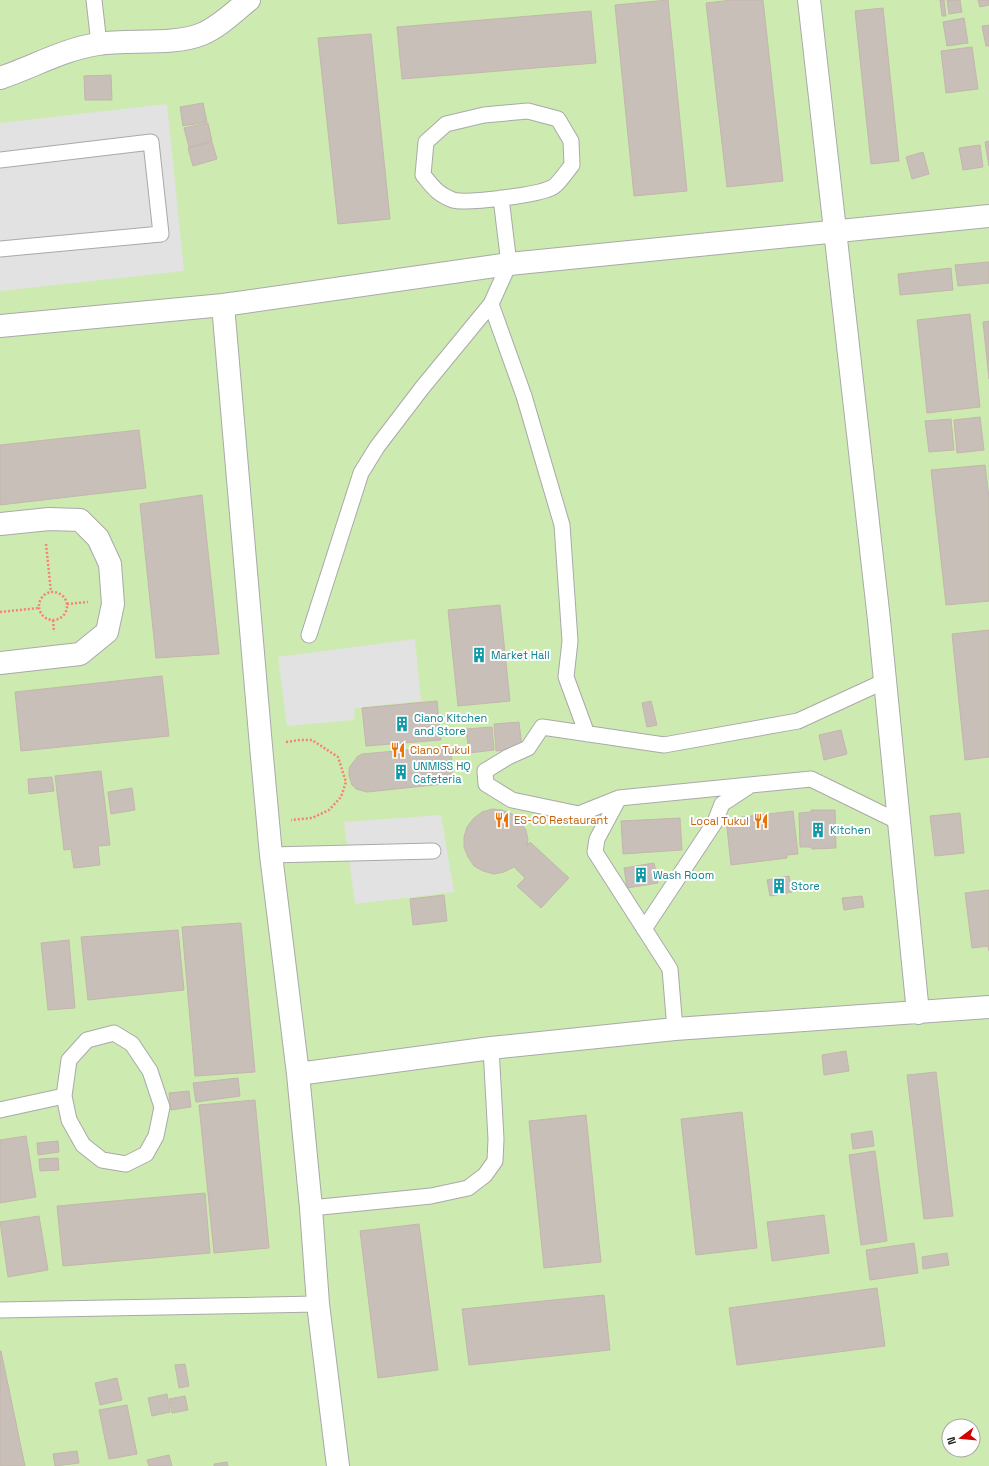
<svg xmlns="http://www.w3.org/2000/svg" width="989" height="1466" font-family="'Space Grotesk',sans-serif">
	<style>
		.grass { fill: #cdebb0; fill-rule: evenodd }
		.parking { fill: #e2e2e2 }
		.building { fill: #c7bfb8; stroke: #c4b6ab }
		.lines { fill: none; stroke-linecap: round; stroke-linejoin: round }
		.lane-casing { stroke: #a9a9a9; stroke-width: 17 }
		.street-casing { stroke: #a9a9a9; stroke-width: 24 }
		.path { stroke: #fa8072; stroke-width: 2.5; stroke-dasharray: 2 2; stroke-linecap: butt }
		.lane { stroke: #fff; stroke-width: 15 }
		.street { stroke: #fff; stroke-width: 22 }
		.labels { text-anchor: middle; stroke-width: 4; stroke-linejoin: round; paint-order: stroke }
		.culture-label { font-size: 11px; fill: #0d838f; stroke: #fff; text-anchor: start }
		.food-label { font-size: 11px; fill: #c56008; stroke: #fff; text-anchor: start }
	</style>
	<rect width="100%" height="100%" fill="#f2efe9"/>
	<path class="grass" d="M0,0H989V1466H0ZM949,1426H973V1450H949Z"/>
	<path class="parking" d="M167,104L184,271L0,291V123Z
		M415,639L421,701L355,708L354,720L287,726L278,657Z
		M441,815L454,892L355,904L344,822Z"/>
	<path class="building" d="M668,0L687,191L634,196L615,5Z
		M732,0H763L783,181L727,187L706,3Z
		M940,0H944L946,16H942Z
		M947,0H960L962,12L949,14Z
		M978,0H989V5L980,7Z
		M883,8L899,161L871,164L855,11Z
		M591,11L596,63L402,79L397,27Z
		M964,18L968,43L947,46L943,22Z
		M989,25V46H986L982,26Z
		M371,34L390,219L338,224L318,38Z
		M972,47L978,89L946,93L941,51Z
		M111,75L112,100H85L84,76Z
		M203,103L207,122L183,126L180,107Z
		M208,123L212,141L189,147L184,128Z
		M989,141V166L985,142Z
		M212,142L217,159L193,166L188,148Z
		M980,145L983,167L963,170L959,148Z
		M923,152L929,174L912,179L906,157Z
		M989,262V283L958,286L955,265Z
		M951,268L953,290L900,295L898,274Z
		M970,314L980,407L927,413L917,320Z
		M989,321V379L983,322Z
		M980,417L984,450L957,453L954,420Z
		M951,419L954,450L929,452L925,421Z
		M139,430L146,488L0,505V445Z
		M985,465L989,498V601L946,605L931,470Z
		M202,495L219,654L156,658L140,504Z
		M500,605L510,701L458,706L448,610Z
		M989,630V757L965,760L952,634Z
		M162,676L169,736L21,751L15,692Z
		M437,701L441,740L366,746L362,708Z
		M651,701L657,725L647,727L642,703Z
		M519,722L522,748L496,751L494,724Z
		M492,727L494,750L469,753L466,729Z
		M841,730L847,754L824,760L819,735Z
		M451,746L453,783L367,792L356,789L352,785L349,776V768L357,757L362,754Z
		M101,771L110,845L98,846L100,865L74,868L71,849L64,850L55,776Z
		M52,777L54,791L29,794L28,779Z
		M132,788L135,810L111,814L108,792Z
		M492,809L502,810L512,814L520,821L526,830L528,840L527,846L530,842L569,878L541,908L517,886L525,878L514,867L504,872L494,874L483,871L474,866L468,857L464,847V837L467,827L474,818L482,812Z
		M811,810H835L836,848L812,849L811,847H800L799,813L811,812Z
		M793,811L798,854L787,855V858L731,865L726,819Z
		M960,813L964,853L935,856L930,816Z
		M680,818L682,850L623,854L621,821Z
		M654,863L658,883L627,888L624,868Z
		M789,876L792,892L770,896L767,880Z
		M989,890V951L988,946L972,948L965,893Z
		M444,895L447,921L413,925L410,899Z
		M862,896L864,907L844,910L842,898Z
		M241,923L255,1072L195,1076L182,927Z
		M178,930L184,990L88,1000L81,937Z
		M69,940L75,1008L48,1010L41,943Z
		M846,1051L849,1071L824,1075L822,1055Z
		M936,1072L953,1216L924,1219L907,1075Z
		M238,1078L240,1096L196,1102L193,1083Z
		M189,1091L191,1107L171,1110L169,1093Z
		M255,1100L269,1248L214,1253L199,1105Z
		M742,1112L757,1248L696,1255L681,1119Z
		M586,1115L601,1262L544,1268L529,1121Z
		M872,1131L874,1146L853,1149L851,1134Z
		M26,1136L36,1197L0,1203V1140Z
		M58,1141L59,1152L38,1155L37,1143Z
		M875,1151L887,1241L861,1245L849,1155Z
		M58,1158L59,1170L40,1171L39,1159Z
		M205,1193L210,1253L63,1266L57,1206Z
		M824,1215L829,1253L772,1261L767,1222Z
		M39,1216L48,1270L8,1277L0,1222Z
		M419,1224L438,1370L378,1378L360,1231Z
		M914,1243L918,1273L870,1280L866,1250Z
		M947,1253L949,1265L923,1269L922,1257Z
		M877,1288L885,1346L737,1365L729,1308Z
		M604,1295L610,1350L469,1365L462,1309Z
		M0,1351H1L25,1466H0Z
		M185,1364L189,1386L179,1388L175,1365Z
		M117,1378L122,1400L100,1405L95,1383Z
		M167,1394L170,1412L152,1416L148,1398Z
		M185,1396L188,1410L172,1413L169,1399Z
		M127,1405L137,1454L109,1459L99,1410Z
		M77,1451L79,1463L55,1466L53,1454Z
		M169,1455L172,1466H149L147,1460Z
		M227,1462L228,1466H214V1464Z"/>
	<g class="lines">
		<g class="lane-casing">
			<path id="lane" d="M94,0L99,44
				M528,111L558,119L571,141L572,165C567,171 557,186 551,188C537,195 467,204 453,200C437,194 433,187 423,175L426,142L446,124L484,115Z
				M0,160L151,142L161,234L0,249
				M491,304L524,396L562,525L570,641L566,677L587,734
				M309,635L361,473L377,447L422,388L491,304L509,264L501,198
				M885,681L798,721L664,745L542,727L528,748L508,757L485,771L486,784L512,800L579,814L619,798L811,779L899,822
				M619,798L597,839L595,852L670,969L675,1029
				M271,855L433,851
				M644,929L715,822L722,804L748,787
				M114,1033L132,1044L150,1071L162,1107L156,1136L146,1154L126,1164L102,1160L83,1145L69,1120L64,1096L69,1060L87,1040Z
				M0,1110L64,1096
				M311,1208L431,1196L468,1188L485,1175L495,1161L496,1139L491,1048
				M0,1310L318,1304"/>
		</g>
		<g class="street-casing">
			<path id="street" d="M809,0L879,620L918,1013
				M0,78C33,67 64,49 98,44C129,39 173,46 202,34C219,27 234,12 249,0
				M223,305L261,746L271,855L298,1074L311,1208L318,1304L338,1466
				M0,326L223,305L509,264L989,216
				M0,524L49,519L80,520L98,538L110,564L113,604L107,632L80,654L0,663
				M298,1074L491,1048L675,1029L989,1007"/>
		</g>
		<path class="path" d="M46,544L51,592
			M39 606a14 14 0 1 1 28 0a14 14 0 1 1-28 0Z
			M67,604L88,602
			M0,612L39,608
			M53,620L54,632
			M286,742L300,740H312L338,757L346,782L341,797L329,810L312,818L291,820"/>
		<use href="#lane" class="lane"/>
		<use href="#street" class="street"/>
	</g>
	<defs>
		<g id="building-bare" transform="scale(1.2)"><path d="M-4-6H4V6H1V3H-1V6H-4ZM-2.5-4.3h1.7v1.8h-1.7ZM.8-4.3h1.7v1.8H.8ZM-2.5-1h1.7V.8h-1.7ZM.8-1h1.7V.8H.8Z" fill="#0f9aa8" stroke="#fff" stroke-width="2.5" paint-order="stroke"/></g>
		<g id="restaurant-bare" transform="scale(1.2)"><path d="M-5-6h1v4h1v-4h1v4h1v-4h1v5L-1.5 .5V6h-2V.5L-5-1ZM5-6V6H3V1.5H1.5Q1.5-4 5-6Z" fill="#e8710a" stroke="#fff" stroke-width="2.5" paint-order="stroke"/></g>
	</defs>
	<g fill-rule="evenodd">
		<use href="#building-bare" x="479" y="655"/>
		<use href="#building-bare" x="402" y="724"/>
		<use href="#restaurant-bare" x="398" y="750"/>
		<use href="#building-bare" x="401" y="772"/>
		<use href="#restaurant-bare" x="502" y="820"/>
		<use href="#restaurant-bare" x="761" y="821"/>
		<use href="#building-bare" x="818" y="830"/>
		<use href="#building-bare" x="641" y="875"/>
		<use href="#building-bare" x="779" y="886"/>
	</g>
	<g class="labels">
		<g class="culture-label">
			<text x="491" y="659">Market Hall</text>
			<text x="414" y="722">Ciano Kitchen<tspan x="414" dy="13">and Store</tspan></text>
			<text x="413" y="770">UNMISS HQ<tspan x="413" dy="13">Cafeteria</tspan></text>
			<text x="830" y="834">Kitchen</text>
			<text x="653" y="879">Wash Room</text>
			<text x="791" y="890">Store</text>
		</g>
		<g class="food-label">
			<text x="410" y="754">Ciano Tukul</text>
			<text x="514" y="824">ES-CO Restaurant</text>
			<text x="749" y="825" text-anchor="end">Local Tukul</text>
		</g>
	</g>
	<g transform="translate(961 1438) rotate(254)"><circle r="19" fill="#ffffff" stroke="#a7a7a7"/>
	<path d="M0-3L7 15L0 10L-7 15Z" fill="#d40000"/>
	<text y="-6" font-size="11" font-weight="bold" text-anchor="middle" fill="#222222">N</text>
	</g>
</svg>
